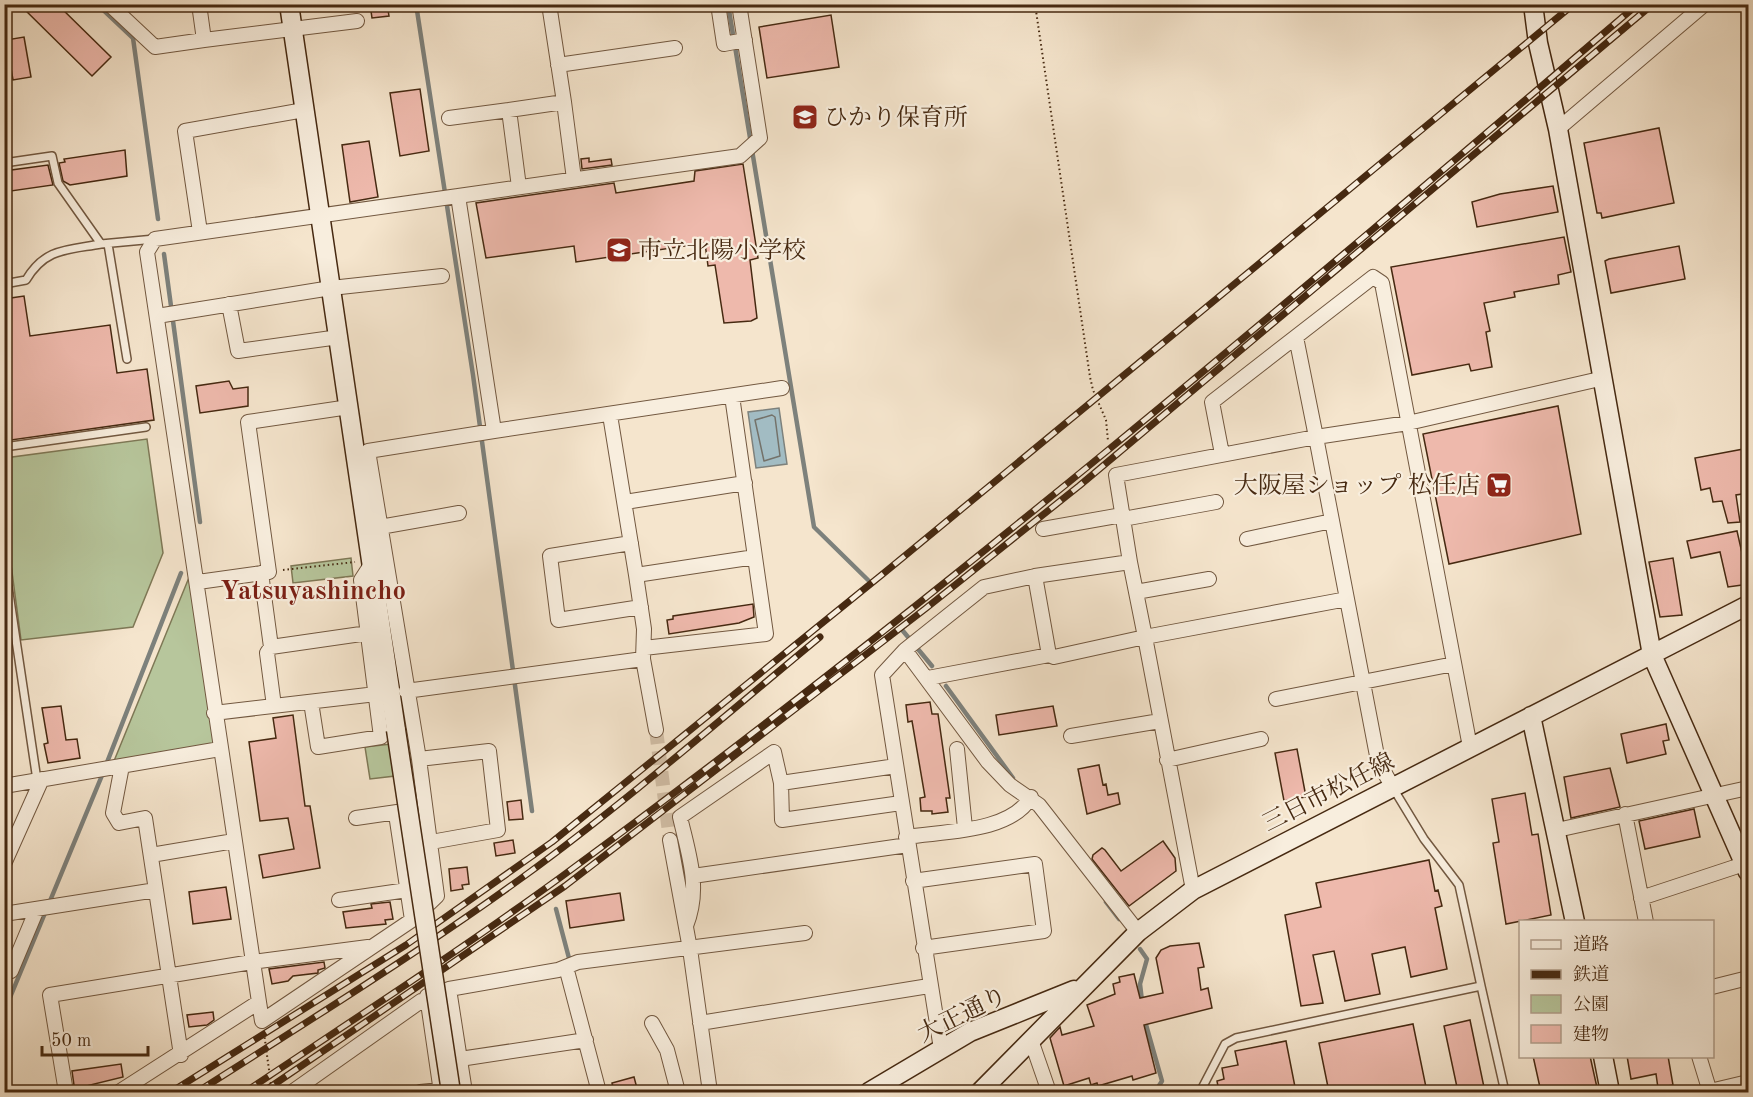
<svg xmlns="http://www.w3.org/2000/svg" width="1753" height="1097" font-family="'Old Standard TT','Noto Serif JP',serif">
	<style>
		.green { fill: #b7c69c; stroke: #7e7856; stroke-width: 1.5 }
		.water { fill: #a2bcc3; stroke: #7d817c; stroke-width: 1.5 }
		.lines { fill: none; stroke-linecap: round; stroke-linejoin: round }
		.shore { stroke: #74726a; stroke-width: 1.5 }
		.stream { stroke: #7d817c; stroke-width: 4.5 }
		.building { fill: #eeb9ac; stroke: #462911; stroke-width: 1.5 }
		.street-tunnel { stroke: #d2bfa7; stroke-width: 14; stroke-dasharray: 14 7; stroke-linecap: butt }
		.lane-casing { stroke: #725840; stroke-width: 10 }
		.street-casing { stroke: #725840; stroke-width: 16 }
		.secondary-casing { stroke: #462911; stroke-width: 21 }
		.path { stroke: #462911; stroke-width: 2; stroke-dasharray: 1.5 3; stroke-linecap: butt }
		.lane { stroke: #f8eede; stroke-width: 7 }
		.street { stroke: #f8eede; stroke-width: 14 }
		.secondary { stroke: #f8eede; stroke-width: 18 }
		.rail-casing { stroke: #462911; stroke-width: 7 }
		.rail { stroke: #f8eede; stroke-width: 4.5; stroke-dasharray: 14; stroke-linecap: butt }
		.secondary-bridge-casing { stroke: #462911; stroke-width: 21; stroke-linecap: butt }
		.secondary-bridge { stroke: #f8eede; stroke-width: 18 }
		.labels { text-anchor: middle; stroke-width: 4.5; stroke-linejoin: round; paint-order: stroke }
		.poi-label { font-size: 24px; fill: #462911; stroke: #f8eede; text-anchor: start }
		.street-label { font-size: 24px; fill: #462911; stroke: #f8eede }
		.quarter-label { font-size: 27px; font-weight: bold; fill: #7a1f14; stroke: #f8eede }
	</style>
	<rect width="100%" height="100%" fill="#f5e5cd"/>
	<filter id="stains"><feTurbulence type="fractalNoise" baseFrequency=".00333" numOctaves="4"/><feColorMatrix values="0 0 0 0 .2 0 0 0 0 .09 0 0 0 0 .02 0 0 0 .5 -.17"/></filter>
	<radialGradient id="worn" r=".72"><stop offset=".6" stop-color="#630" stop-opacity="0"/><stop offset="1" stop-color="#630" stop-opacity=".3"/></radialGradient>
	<path class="green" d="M147,439L163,553L133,627L21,640L5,519V458Z
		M351,558L353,576L293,583L291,566Z
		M190,575L214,744L114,761Z
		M391,744L395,776L370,779L365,747Z"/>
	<path class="water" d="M779,408L787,464L756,468L748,412Z"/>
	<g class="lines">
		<path class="shore" d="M772,415L775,417L780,456L764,461L755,420Z"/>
		<path class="stream" d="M97,4L133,38L158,219
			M416,4L473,375L532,811
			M728,4L814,527L868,580
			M164,254L200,522
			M903,631L932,666
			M946,686L1013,778
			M106,765L181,573
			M1106,902L1119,919
			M556,909L570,962
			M1140,949L1147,959L1140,984L1142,1001
			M4,1012L103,773
			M1145,1021L1162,1081L1155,1092"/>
	</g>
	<path class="building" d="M19,4H57L111,57L92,76Z
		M370,4H387L389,16L372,18Z
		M831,15L839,67L767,78L759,27Z
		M24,37L31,77L13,80L6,40Z
		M420,89L429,151L400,156L390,93Z
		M1659,128L1674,203L1602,218L1601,213H1597L1584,143Z
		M369,141L378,197L350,202L342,145Z
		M125,150L127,176L70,185L63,181L59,163L65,162L64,159Z
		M589,158V162L611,159L612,165L582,169L581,159Z
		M743,164L758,258L750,260L757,318L751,321L724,323L715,265L708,266L705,243L576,262L574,246L486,258L476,203L614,183L616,193L694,181L695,171Z
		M48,165L53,185L4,192V171Z
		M1553,186L1558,212L1477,227L1472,202L1500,194Z
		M1564,237L1571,272L1558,275L1559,284L1514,292L1515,297L1484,303L1490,331L1486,332L1492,367L1471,371L1469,364L1412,375L1391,267Z
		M1679,246L1685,279L1611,293L1605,261L1609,259Z
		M24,296L30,336L110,325L117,373L147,369L154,420L4,441V338L9,337L4,299Z
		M229,381L233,389L248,387V406L200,413L196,386Z
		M1558,406L1581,534L1449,564L1423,434Z
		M1749,448V493L1736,495L1740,522L1728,523L1722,501L1713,502L1710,488L1701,490L1695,458Z
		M1737,531L1749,584L1728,587L1720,552L1691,558L1687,541Z
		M1673,558L1682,615L1660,617L1649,562Z
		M753,604L754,617L739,623L669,634L667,620L673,619V616Z
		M930,702L932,714H938L950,798H946L948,812L932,814V811H921L920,798L925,797L912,721L908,722L906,705Z
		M61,706L66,740L77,739L80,758L48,763L44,744L48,743L42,708Z
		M1053,706L1057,726L999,735L996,715Z
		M293,715L305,806H310L320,868L263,878L259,855L294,849L288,818L260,821L249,742L276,738L273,718Z
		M1666,724L1669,740L1663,741L1666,754L1627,763L1621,734Z
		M1297,749L1306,797L1284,801L1275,753Z
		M1099,765L1103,785L1106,784L1108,795L1118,793L1120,804L1087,814L1078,769Z
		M1610,768L1620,807L1571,818L1564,777Z
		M1525,793L1532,835L1538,834L1551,915L1506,924L1493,843L1499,842L1492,799Z
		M521,800L523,819L509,820L507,802Z
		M1694,809L1700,837L1645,849L1639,821Z
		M513,840L515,853L496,856L494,843Z
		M1163,841L1175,858L1176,871L1129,906L1092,859L1093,855L1102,848L1105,850L1121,871Z
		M1429,860L1435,891L1438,890L1442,906L1435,908L1447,969L1411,977L1405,947L1372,954L1380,994L1345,1001L1334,951L1313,955L1323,1003L1301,1006L1285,915L1321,907L1316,883Z
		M467,867L469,884L462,885L463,889L451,891L449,869Z
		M226,887L231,919L193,924L189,892Z
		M620,893L624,920L570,928L566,901Z
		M390,902L393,919L385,920L386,924L346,928L343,912L372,908L371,904Z
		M1199,943L1204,967L1198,968L1201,990L1208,988L1212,1008L1144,1025L1156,1073L1133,1080L1132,1076L1098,1086L1097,1083L1091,1085L1089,1078L1064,1086L1050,1038L1060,1027L1062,1035L1094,1026L1087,1005L1115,994L1113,984L1120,982L1119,977L1134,974L1140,998L1163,993L1156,958L1161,950L1170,946Z
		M324,962L325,968L318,970V973L293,976L288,981L272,984L269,969Z
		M213,1012L214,1020L207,1025L189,1027L187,1015Z
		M1470,1020L1485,1092H1458L1444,1026Z
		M1413,1024L1427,1092H1329L1319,1043Z
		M1286,1041L1296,1092H1219L1217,1081L1224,1079L1222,1068L1238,1065L1235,1051Z
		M1533,1056H1590L1598,1092H1541Z
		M1627,1056H1668L1673,1085L1658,1088L1656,1074L1631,1079Z
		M121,1064L123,1077L86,1086L87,1092H75L72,1071Z
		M634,1077L638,1092H614L612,1083Z"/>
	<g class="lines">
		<path class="street-tunnel" d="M656,730L670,840"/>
		<g class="lane-casing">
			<path id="lane" d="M4,163L52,156L58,183L101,244L155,239
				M108,244L127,359
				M4,284L26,280C45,248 67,250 101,244
				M4,447L146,427
				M4,560L37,780
				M1393,788L1424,839L1459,885L1481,986
				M1200,1092L1225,1044L1236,1038L1481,986L1505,1092"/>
		</g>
		<g class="street-casing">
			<path id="street" d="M109,4L155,47L204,40L199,4
				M718,4L724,44L745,40
				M204,40L357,21
				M558,65L675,48
				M564,102L574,179
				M449,118L509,110
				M1558,129L1705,4
				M519,187L509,110L564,102L549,4
				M200,232L185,131L304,110
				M229,304L238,351L339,337
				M157,316L331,288L442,276
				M610,415L636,575L644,629L643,659L656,730
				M494,431L782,388
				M1222,454L1212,402L1373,277L1382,283L1470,747
				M625,502L745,483
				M1123,519L1216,502
				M380,527L459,513
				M1043,529L1122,515
				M1247,539L1332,521
				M631,543L550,556L558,620L641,607
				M1130,562L1116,475L1316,437L1296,337
				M261,573L271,647L267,653L274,706
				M636,575L755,557
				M1035,576L1049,655
				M198,582L269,572L248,422L349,407
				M1136,592L1209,579
				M1347,599L1378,761L1392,786
				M271,647L368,633
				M644,648L766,634L732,396
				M905,650L882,675L941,1049
				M928,678L1049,655L1054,657L1145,637L1193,890
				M406,691L643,659
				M1276,699L1454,664
				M311,702L318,747L381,737L361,580L372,563
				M214,713L376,694
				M1071,736L1160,721
				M957,749L965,828
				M419,759L489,751L498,830L431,842
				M1167,760L1261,739
				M122,766L113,813L119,823L145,818L181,1055
				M781,783L896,766
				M4,786L220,749
				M396,814L412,920
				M1625,814L1646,922
				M356,818L404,811
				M1557,830L1748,788
				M906,837C944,831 1010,833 1031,797
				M670,840L690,949L710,1092
				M151,855L234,841
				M4,864L42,779
				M693,876L908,845
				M913,881L1035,864L1044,931L923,948
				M1641,898L1744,864
				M339,900L414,889
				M4,914L156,890
				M686,926C701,888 689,856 680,817L774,752L781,783L782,820L901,803
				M1138,932L1039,805L1010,785L988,762L905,650L984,587L1035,576L1130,562L1145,637L1347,599L1316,437L1408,423L1604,378
				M566,967L599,1092
				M11,971L37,909
				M1712,987L1748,978
				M435,995L427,996L441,1092
				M259,1002L262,1021L412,920L437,896L419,759L368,451L494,431L458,196
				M652,1023L667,1050L678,1092
				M700,1023L929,986
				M1031,1040L1049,1092
				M1699,1056L1710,1092
				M460,1059L586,1040
				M1710,1091L1748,1082
				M66,1092L50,995L252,962L368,947
				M119,1092L259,1002L147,252L155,239L740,156L760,138L739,4
				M292,1092L421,1001
				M420,1092L440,1090
				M465,1092L449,989L558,970L578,962L805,933"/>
		</g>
		<g class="secondary-casing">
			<path id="secondary" d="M289,4L396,730
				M1533,4L1538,43L1558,129L1652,655L1748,872
				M1531,716L1575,922
				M1603,1056L1610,1092
				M869,1092L970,1032L1074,990
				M980,1092L1138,932L1193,890L1748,605"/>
		</g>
		<path class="path" d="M1035,4L1090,377L1093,390L1106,420L1108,441
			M283,570L355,562
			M264,1033L272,1092"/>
		<use href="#lane" class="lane"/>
		<use href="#street" class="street"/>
		<use href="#secondary" class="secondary"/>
		<g class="rail-casing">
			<path id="rail" d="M171,1092L406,945L552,842L884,573L1574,4
				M197,1092C307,1022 418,953 523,877C626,802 722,718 820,637
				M245,1092C351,1021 458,952 561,877C934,604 1286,304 1638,4
				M263,1092L565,886L925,609L1079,486L1653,4"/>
		</g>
		<use href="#rail" class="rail"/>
		<g class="secondary-bridge-casing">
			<path id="secondary-bridge" d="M396,730L451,1092"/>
		</g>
		<use href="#secondary-bridge" class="secondary-bridge"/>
	</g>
	<defs>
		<g id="school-square" transform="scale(1.35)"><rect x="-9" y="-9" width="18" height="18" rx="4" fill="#8f2418" stroke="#f8eede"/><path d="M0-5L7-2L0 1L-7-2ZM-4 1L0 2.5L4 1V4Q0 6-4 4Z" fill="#fff"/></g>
		<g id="supermarket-square" transform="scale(1.35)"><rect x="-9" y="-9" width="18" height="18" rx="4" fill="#8f2418" stroke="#f8eede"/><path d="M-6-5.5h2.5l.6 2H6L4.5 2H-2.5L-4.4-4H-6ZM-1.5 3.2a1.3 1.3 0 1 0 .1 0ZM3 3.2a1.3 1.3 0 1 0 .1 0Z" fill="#fff"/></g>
	</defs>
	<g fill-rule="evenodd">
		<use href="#school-square" x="805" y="117"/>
		<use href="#school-square" x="619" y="250"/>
		<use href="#supermarket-square" x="1499" y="485"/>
	</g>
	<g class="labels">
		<g class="poi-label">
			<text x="824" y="125">ひかり保育所</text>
			<text x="638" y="258">市立北陽小学校</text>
			<text x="1480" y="493" text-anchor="end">大阪屋ショップ 松任店</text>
		</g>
		<g class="street-label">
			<text transform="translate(1328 792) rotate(-27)" y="8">三日市松任線</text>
			<text transform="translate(962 1014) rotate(-26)" y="8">大正通り</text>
		</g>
		<g class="quarter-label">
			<text x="313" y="599">Yatsuyashincho</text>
		</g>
	</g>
	<rect width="1753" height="1097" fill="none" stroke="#f5e5cd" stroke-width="24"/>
	<rect x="6" y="6" width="1741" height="1085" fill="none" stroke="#462911" stroke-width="3"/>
	<rect x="12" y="12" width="1729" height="1073" fill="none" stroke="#462911" stroke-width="1.5"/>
	<rect x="1519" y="920" width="195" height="138" fill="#f8eede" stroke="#b19f8c" stroke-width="1.5"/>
	<rect x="1531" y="940" width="30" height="9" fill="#f8eede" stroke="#b19f8c" stroke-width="1.5"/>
	<text x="1573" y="950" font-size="18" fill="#462911">道路</text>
	<rect x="1531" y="970" width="30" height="9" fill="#462911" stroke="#b19f8c" stroke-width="1.5"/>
	<text x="1573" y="980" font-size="18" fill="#462911">鉄道</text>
	<rect x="1531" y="995" width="30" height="18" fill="#b7c69c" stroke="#b19f8c" stroke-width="1.5"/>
	<text x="1573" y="1010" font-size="18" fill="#462911">公園</text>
	<rect x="1531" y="1025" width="30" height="18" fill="#eeb9ac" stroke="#b19f8c" stroke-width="1.5"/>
	<text x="1573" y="1040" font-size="18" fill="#462911">建物</text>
	<path d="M42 1046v9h106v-9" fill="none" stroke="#462911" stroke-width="3"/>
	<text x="51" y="1046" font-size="18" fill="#462911" stroke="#f8eede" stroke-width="4.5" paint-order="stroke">50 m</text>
	<rect width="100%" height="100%" filter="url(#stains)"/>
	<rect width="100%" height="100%" fill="url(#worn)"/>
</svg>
